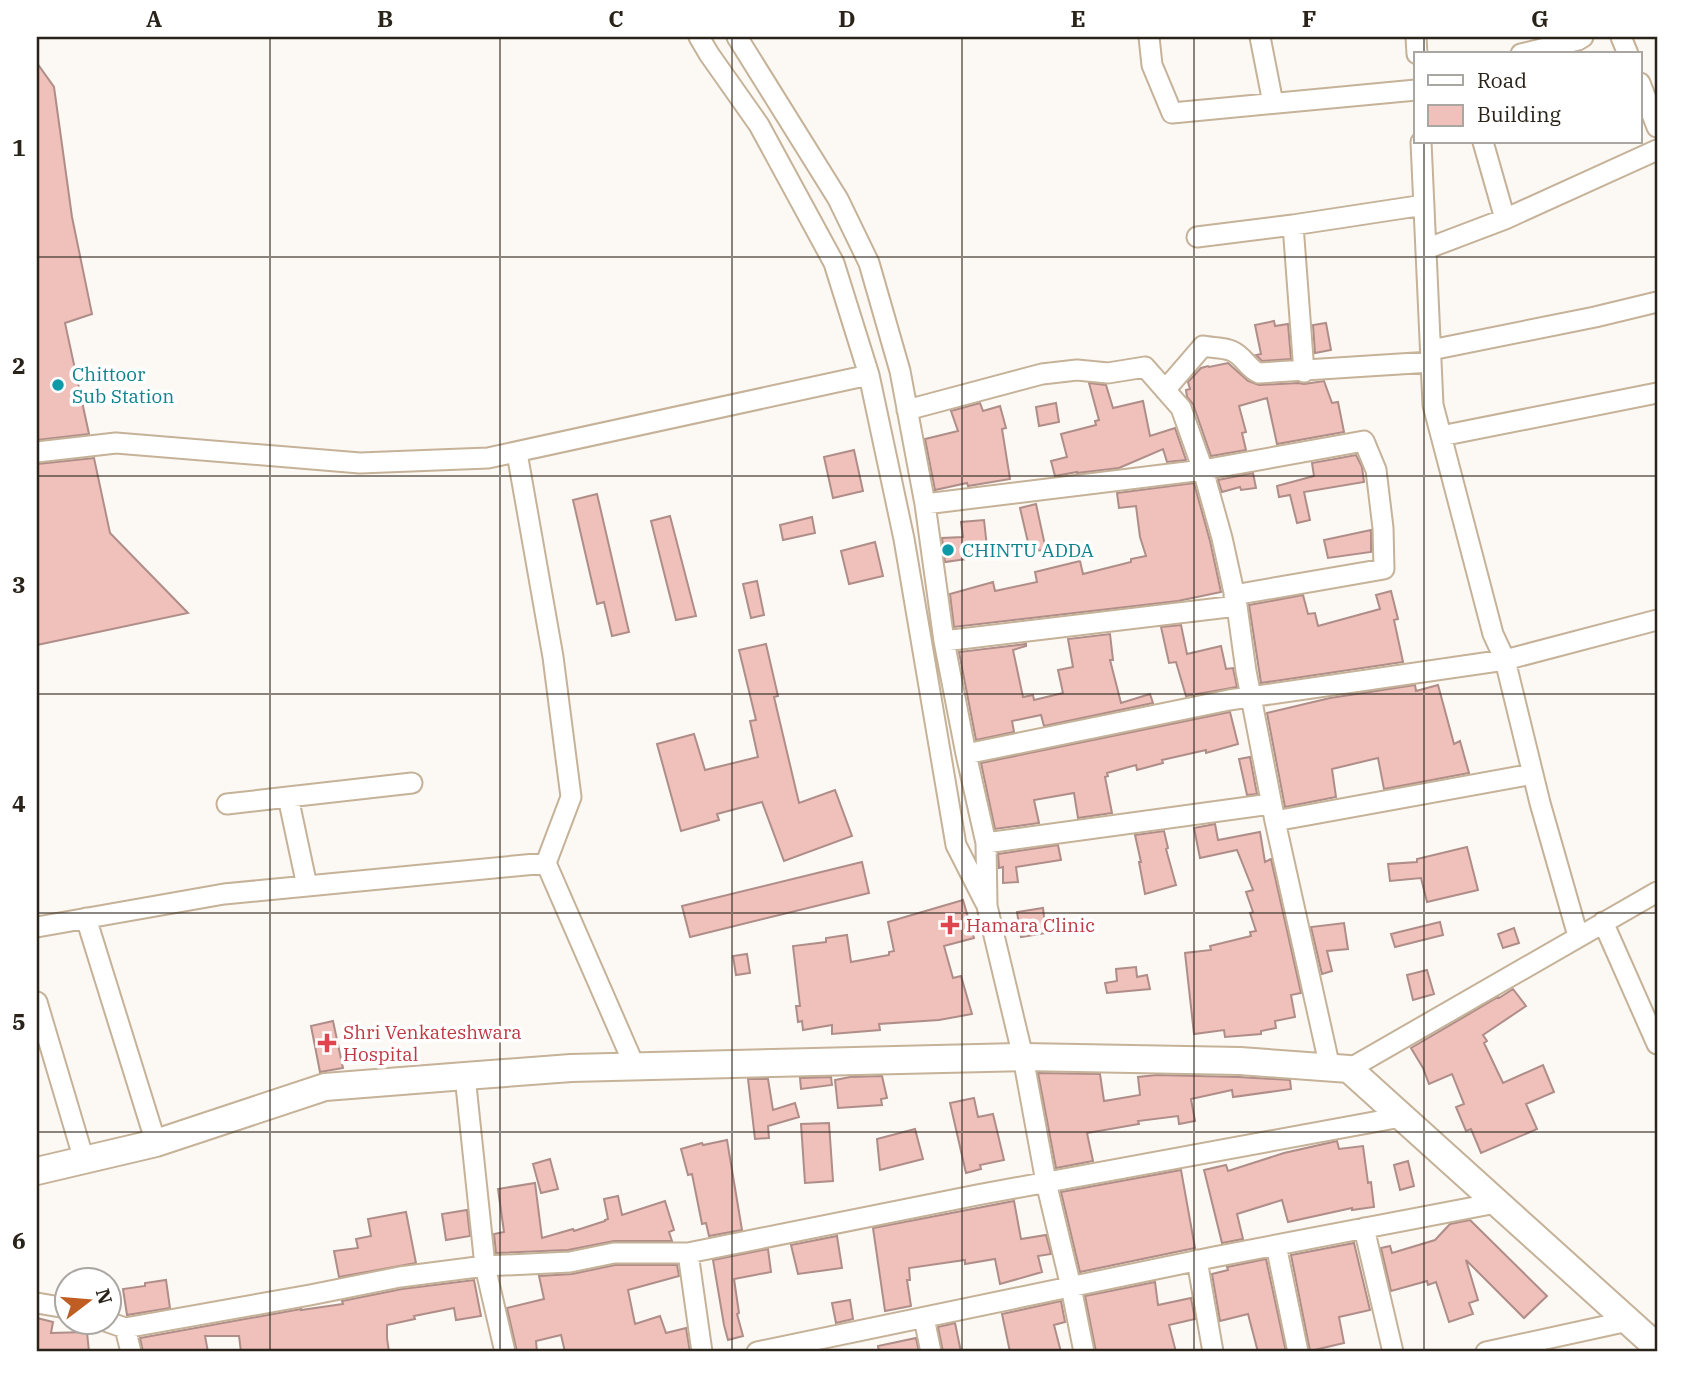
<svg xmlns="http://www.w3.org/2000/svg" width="1694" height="1389" font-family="'IBM Plex Serif',serif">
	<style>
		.building { fill: #f0c0ba; stroke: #af8d88; stroke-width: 2 }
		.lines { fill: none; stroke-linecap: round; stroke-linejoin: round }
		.minor-casing { stroke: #c5b298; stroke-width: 23 }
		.highway-casing { stroke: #c5b298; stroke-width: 30 }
		.minor { stroke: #fff; stroke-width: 19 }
		.highway { stroke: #fff; stroke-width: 26 }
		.grid { fill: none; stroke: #2a2319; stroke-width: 2; stroke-opacity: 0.55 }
		.culture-dot { fill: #0f9aa8; stroke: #fff; stroke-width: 2.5 }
		.health-dot { fill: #e0444e; stroke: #fff; stroke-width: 2.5 }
		.labels { text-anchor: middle; stroke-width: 7; stroke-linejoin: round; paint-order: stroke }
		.culture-label { font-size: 19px; fill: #0d838f; stroke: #fff; text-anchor: start }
		.health-label { font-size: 19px; fill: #be3a42; stroke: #fff; text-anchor: start }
		.neatline { fill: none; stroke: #2a2319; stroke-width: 2.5 }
		.grid-label { font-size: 23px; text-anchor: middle; font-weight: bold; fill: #2a2319 }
	</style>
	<rect width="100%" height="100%" fill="#fcf8f3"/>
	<path class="building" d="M37,63L54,87L72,217L92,314L65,323L89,434L37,440Z
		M1274,321L1275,326L1288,324L1291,359L1262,361L1256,355L1261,354L1255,325Z
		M1326,323L1331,350L1315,353L1313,325Z
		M1228,363L1248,381L1259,385L1298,383L1304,384L1324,381L1332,403L1338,402L1344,432L1277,444L1267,398L1239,406L1246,432L1242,433L1246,450L1211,456L1193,404L1187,397L1186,390L1190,389L1188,382L1201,368L1208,366L1209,367Z
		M1089,383L1106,385L1113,408L1143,401L1150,436L1175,428L1186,460L1167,462L1163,449L1119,468L1077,473V472L1055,476L1051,461L1067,457L1061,434L1096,425L1095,421L1099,420Z
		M980,403L983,411L1000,406L1006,428L1002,429L1010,479L968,486L967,483L935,490L925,439L958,431L951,411Z
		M1056,403L1059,422L1039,426L1036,407Z
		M854,450L863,491L833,498L824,457Z
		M1356,455L1362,467L1364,482L1304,492L1310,520L1297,523L1290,495L1279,497L1277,486L1314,476L1312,463Z
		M94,458L110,533L188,613L37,645V464Z
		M1253,473L1256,488L1241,490L1240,487L1222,492L1218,480Z
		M1194,483L1210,541L1221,592L1178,601L954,627L950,594L993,582L995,591L1037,582L1035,572L1080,561L1083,574L1131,562V559L1146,556L1140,537L1136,506L1119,508L1117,493Z
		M597,494L629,632L612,636L604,602L597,604L573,500Z
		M1036,504L1046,550L1030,551L1020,508Z
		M670,516L696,616L676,620L651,521Z
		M812,517L815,533L783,540L780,525Z
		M984,520L988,556L945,562L942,538L963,537L961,522Z
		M1371,530V552L1328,558L1324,540Z
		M875,542L883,576L849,584L841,551Z
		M757,581L764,615L751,618L743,584Z
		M1391,591L1398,619L1394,620L1403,662L1261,683L1249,605L1303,595L1308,614L1315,613L1318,626L1380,609L1376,595Z
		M1181,625L1187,654L1221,646L1226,669L1233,668L1237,687L1186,696L1176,662L1169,663L1161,627Z
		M1110,634L1113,660H1110L1121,703L1150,694L1153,703L1044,726L1041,715L1012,721L1014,732L976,740L959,652L1026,644V646L1013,650L1023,697L1033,695L1034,700L1063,693L1058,670L1073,667L1068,639Z
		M766,644L778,696L774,697L799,803L835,790L852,836L784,861L762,802L717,814L719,820L681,831L657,744L694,734L705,770L758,757L750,721L756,720L739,650Z
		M1415,685L1416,691L1438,685L1454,744L1460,741L1469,773L1384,789L1378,758L1332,769L1336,797L1285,807L1267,713L1330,698Z
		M1230,712L1238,744L1206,753V750L1162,760L1163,763L1137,770L1136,765L1107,773L1108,776L1105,777L1112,813L1078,818L1074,793L1034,800L1039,823L995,829L981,763Z
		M1250,757L1257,794L1247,795L1239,759Z
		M1215,824L1218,840L1260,832L1265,862L1271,859L1301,993L1291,995L1295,1017L1275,1021L1276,1028L1261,1031V1034L1225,1037L1224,1030L1194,1034L1185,953L1211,950L1210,946L1251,936L1250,932L1256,931L1250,913L1253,912L1246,892L1253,890L1237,850L1200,858L1194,828Z
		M1164,831L1168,848L1166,849L1176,885L1145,894L1139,862H1141L1135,835Z
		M1058,845L1061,860L1016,867L1018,882L1003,883V867L999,868L998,854Z
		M1467,847L1478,890L1427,902L1421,878L1390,881L1388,864L1417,862V859Z
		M862,862L869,893L690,937L682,906Z
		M963,900L974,938L944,946L953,978L961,976L972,1014L939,1020L879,1024L880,1030L832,1034V1025L803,1030L802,1021L798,1022L796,1006H800L793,946L826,942V938L847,935L851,962L889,955V952L894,951L888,922Z
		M1043,908L1046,933L1021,937L1017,912Z
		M1440,922L1443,935L1395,947L1391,934Z
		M1344,923L1348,949L1327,951L1332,971L1322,974L1311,927Z
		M1514,928L1519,943L1503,948L1498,934Z
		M747,954L750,973L736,975L733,956Z
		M1136,967L1137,977L1147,975L1150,989L1107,993L1105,983L1117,981L1116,969Z
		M1427,970L1434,994L1413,1000L1407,975Z
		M1513,989L1526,1006L1483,1035L1487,1041L1484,1043L1503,1083L1543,1065L1554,1092L1526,1104L1537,1129L1481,1153L1471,1129L1466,1131L1456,1107L1464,1104L1452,1074L1429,1084L1423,1068L1411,1048L1498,997L1499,998Z
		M333,1021L343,1068L320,1072L311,1026Z
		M1038,1073L1100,1074L1104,1101L1140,1095L1138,1077L1157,1075L1239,1077L1290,1080L1291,1089L1233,1097L1232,1090L1191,1099L1195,1121L1179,1124L1178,1116L1138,1121L1139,1124L1087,1133L1093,1161L1056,1168Z
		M882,1076L887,1098L881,1099L882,1105L838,1108L835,1080L850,1077Z
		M831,1077L832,1085L801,1089L800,1078Z
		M748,1079H768L773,1110L795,1103L799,1117L768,1126L769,1138L755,1139Z
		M974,1098L978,1117L993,1114L1004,1160L980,1165L981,1169L966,1173L950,1103Z
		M829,1123L833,1181L805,1183L801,1124Z
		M915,1129L923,1159L880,1170L877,1139Z
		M727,1140L742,1230L709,1236L706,1223L702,1224L692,1174L688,1175L681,1149L702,1143L703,1145Z
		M1337,1141L1339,1149L1363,1146L1368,1183L1371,1182L1374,1207L1352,1210V1208L1288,1222L1282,1200L1237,1214L1243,1239L1222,1243L1204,1170L1226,1165L1228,1171L1284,1153Z
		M550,1159L558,1189L541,1193L533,1164Z
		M1408,1161L1414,1186L1400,1190L1394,1165Z
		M1181,1170L1195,1248L1080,1272L1061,1192Z
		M535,1183L542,1238L573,1229L574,1231L605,1221V1220L608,1219L604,1199L618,1196L622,1215L665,1201L674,1230L669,1232L672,1241H614L568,1250L496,1253L494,1234L504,1232L498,1189Z
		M1014,1201L1021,1239L1046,1235L1051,1254L1038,1256L1042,1272L1000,1284L995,1259L965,1264V1260L909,1268L910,1280H907L911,1306L885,1311L873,1228Z
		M467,1210L470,1236L446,1240L442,1214Z
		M406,1212L416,1263L339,1277L334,1251L358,1248L356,1239L371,1236L368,1219Z
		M1470,1220L1547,1296L1524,1318L1466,1260L1478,1300L1469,1303L1473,1314L1449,1322L1436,1282L1428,1285L1427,1281L1391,1291L1381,1248L1390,1246L1392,1253L1435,1240L1450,1224Z
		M837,1236L842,1268L798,1274L791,1245Z
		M1354,1243L1370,1310L1339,1317L1344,1343L1310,1351L1291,1255Z
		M768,1249L771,1272L734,1279L739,1313L737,1314L743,1336L728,1340L724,1325L713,1260Z
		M1266,1259L1286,1352H1258L1248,1314L1220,1321L1212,1274L1228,1270L1227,1267Z
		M615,1265H677L679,1276L628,1290L635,1324L660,1316L666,1333L686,1328L690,1352H565L561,1335L536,1341L537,1352H517L507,1308L544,1299L539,1276L572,1274Z
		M166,1280L170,1308L127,1315L123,1289L145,1286V1283Z
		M474,1280L481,1316L456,1320L454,1308L414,1316L415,1319L387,1325V1338L389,1352H241L239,1336H205L208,1352H143L140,1338L301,1309V1310L343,1304L342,1301L402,1289Z
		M1155,1282L1158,1305L1191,1298L1195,1319L1169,1325L1176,1352H1096L1085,1296Z
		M850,1300L853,1319L836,1323L832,1303Z
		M1061,1301L1065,1322L1054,1325L1061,1352H1010L1002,1314Z
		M37,1318L53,1322L51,1333L87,1332L89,1352H37Z
		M955,1323L961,1352H943L938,1327Z
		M916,1338L919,1352H879L878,1346Z"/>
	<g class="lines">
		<g class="minor-casing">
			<path id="minor" d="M699,37L709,54L759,125L834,263L869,375L904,539L956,845L985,902
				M737,37L838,199L869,263L900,371L925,504L944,641L966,754L986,843L987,906L1023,1057L1046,1182L1071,1287L1084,1352
				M1149,37L1152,65L1172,113L1416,90
				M1260,37L1273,103
				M1416,37L1417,54
				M1621,37L1628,54
				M1521,54L1578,40L1583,37
				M1640,83L1657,127
				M1421,142L1433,405L1493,634L1505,660L1540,803L1578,936
				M1483,142L1505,219
				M1197,237L1293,225
				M1426,249L1505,219L1657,150
				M1431,350L1595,317L1657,302
				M1304,372L1293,225L1424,205
				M1165,390L1203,346C1211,348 1224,347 1232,351C1244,356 1248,369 1259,373L1431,362
				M907,410L1042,374L1077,370L1108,373L1145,367L1181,408L1203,470L1222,538L1237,606L1246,671L1275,821L1330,1068
				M1441,436L1657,393
				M37,452L116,443L360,463L488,458L869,375
				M517,453L553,657L571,797L546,863
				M925,504L1203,470L1364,441L1376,470L1383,528L1384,569L1234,595
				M944,641L1237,606
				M966,754L1229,700L1505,660L1657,620
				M288,797L307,886
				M227,804L412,783
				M1275,821L1533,774
				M986,843L1271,804
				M86,918L156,1143
				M1603,922L1657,1044
				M37,927L224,894L546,863L635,1067
				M37,1002L84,1160
				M1349,1069L1657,892
				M465,1076L485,1266L505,1352
				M1364,1228L1393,1352
				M1276,1245L1298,1352
				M688,1253L702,1352
				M1197,1260L1213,1352
				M37,1303L66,1308
				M924,1318L931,1352
				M108,1322L125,1328L310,1295L400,1277L485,1266L570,1262L614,1253H688L977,1195L1401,1117
				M125,1328L131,1352
				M757,1352L1214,1257L1496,1203
				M1486,1352L1628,1321"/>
		</g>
		<g class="highway-casing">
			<path id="highway" d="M37,1171L156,1143L325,1087L465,1076L571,1068L1023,1057L1240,1061L1349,1069L1657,1347"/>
		</g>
		<use href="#minor" class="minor"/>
		<use href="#highway" class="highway"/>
	</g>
	<path class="grid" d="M270,37V1352M500,37V1352M732,37V1352M962,37V1352M1194,37V1352M1424,37V54M1424,142V1352M37,257H1657M37,476H1657M37,694H1657M37,913H1657M37,1132H1657"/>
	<g class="culture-dot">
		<circle cx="58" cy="385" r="7"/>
		<circle cx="948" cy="550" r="7"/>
	</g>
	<g class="health-dot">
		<path d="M946.5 914.5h7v7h7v7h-7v7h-7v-7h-7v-7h7z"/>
		<path d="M323.5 1032.5h7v7h7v7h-7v7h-7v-7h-7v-7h7z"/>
	</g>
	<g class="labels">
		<g class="culture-label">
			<text x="72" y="381">Chittoor<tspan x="72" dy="22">Sub Station</tspan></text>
			<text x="962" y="557">CHINTU ADDA</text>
		</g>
		<g class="health-label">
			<text x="966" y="932">Hamara Clinic</text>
			<text x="343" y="1039">Shri Venkateshwara<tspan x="343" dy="22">Hospital</tspan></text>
		</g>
	</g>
	<rect width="1694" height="1389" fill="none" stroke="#ffffff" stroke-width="77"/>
	<rect x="1414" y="52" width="228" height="91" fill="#ffffff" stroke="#aaa7a3" stroke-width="2"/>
	<rect x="1428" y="75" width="35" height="10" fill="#ffffff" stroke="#aaa7a3" stroke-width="2"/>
	<text x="1477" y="88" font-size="21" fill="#2a2319">Road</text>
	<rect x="1428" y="105" width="35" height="21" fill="#f0c0ba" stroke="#aaa7a3" stroke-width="2"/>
	<text x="1477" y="122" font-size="21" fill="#2a2319">Building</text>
	<g transform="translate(88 1301) rotate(74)"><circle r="33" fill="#ffffff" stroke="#aaa7a3" stroke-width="2"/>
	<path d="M0-5L12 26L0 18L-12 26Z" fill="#c05d23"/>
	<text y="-10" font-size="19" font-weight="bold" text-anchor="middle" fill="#2a2319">N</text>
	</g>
	<rect x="38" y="38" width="1618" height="1312" class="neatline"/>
	<g class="grid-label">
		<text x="154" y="27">A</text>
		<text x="385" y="27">B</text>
		<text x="616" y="27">C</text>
		<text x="847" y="27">D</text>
		<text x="1078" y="27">E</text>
		<text x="1309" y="27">F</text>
		<text x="1540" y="27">G</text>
		<text x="19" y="156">1</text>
		<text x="19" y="374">2</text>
		<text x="19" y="593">3</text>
		<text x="19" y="812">4</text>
		<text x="19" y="1030">5</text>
		<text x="19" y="1249">6</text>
	</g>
</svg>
